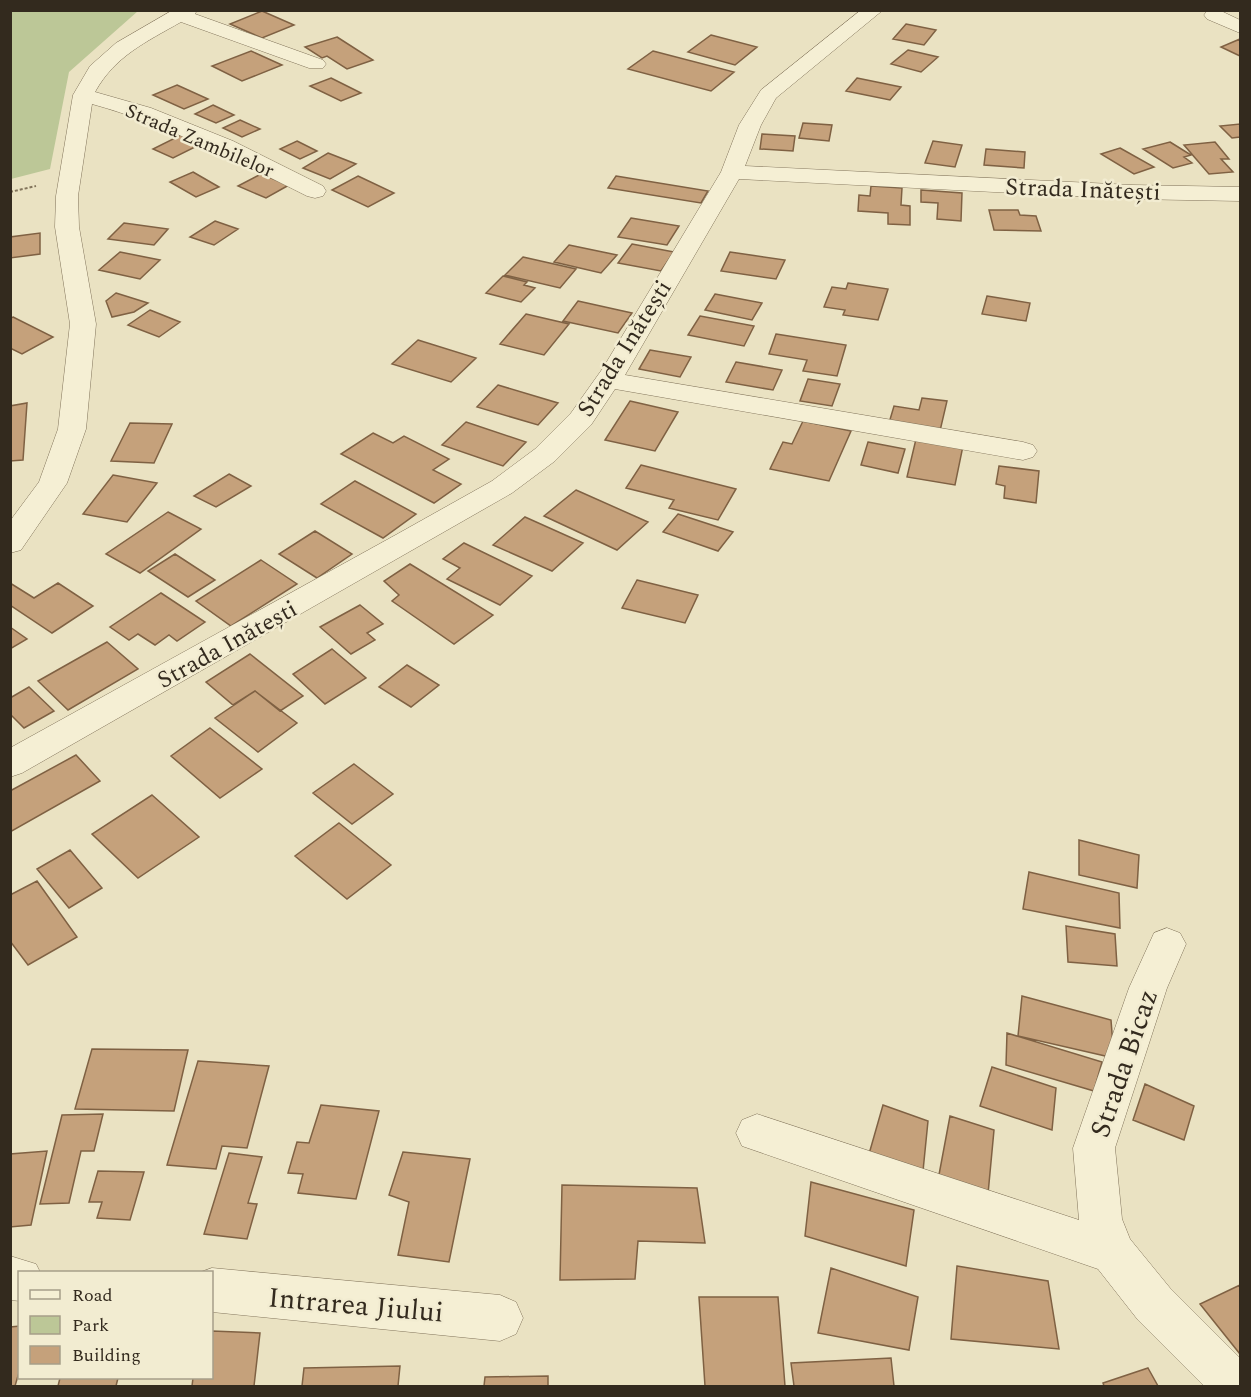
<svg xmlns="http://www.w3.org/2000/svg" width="1251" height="1397" font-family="Spectral,serif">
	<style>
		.green { fill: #bcc797 }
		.building { fill: #c5a17b; stroke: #7f6143; stroke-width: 1.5 }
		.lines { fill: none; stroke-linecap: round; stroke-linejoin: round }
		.minor-casing { stroke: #82745b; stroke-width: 1 }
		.path { stroke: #82745b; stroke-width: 2; stroke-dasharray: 3 2; stroke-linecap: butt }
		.minor { fill: #f5efd4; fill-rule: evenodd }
		.labels { text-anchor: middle; stroke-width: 5; stroke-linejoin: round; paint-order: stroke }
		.far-street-label { font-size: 20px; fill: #332a1e; stroke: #f2ecd1 }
		.street-label { font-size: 24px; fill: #332a1e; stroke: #f2ecd1 }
		.near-street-label { font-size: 28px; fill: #332a1e; stroke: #f2ecd1 }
	</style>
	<rect width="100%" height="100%" fill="#eae2c2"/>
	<path class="green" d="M11,10L138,11L69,72L50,169L11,179Z"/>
	<path class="building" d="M262,11L294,25L262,38L230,24Z
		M906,24L936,30L924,45L893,39Z
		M711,35L757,47L735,65L688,52Z
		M337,37L373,60L347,69L327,56L322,58L305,47Z
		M1240,39V56L1221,47Z
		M908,50L938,57L921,72L891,64Z
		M251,51L282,65L242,81L212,66Z
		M653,51L734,72L711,91L628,69Z
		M331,78L361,93L341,101L310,86Z
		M857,78L901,87L890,100L846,91Z
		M177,85L208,99L184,109L153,95Z
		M213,105L234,115L216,123L195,114Z
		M240,120L260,129L242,137L223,128Z
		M803,123L832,125L829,141L799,138Z
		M1240,124V137L1232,138L1220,126Z
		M183,134L203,143L173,158L153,149Z
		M762,134L795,136L793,151L760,149Z
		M297,141L317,151L300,159L280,149Z
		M933,141L962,145L955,167L925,163Z
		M1170,142L1191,155L1184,157L1192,163L1173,168L1143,149Z
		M1215,142L1229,159H1221L1233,172L1209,174L1184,145Z
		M1120,148L1154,167L1134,174L1101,154Z
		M986,149L1025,152L1024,168L984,165Z
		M328,153L356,164L330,179L303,168Z
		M193,172L219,187L196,197L170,182Z
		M261,174L289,185L266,198L238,186Z
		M358,176L394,193L368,207L332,190Z
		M616,176L708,191L701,203L608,188Z
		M871,186L902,188L901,205L910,206V225L888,224V213L858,211L859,195L870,196Z
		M921,190L962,193L961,221L937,219L938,203L921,202Z
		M989,210H1018L1020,215L1036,216L1041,231L994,230Z
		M631,218L679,226L667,245L618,237Z
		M215,221L238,229L214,245L190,237Z
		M124,223L168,229L154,245L108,239Z
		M40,233V254L10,258V237Z
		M632,244L674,252L661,271L618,263Z
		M569,245L617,255L601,273L554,262Z
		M120,252L160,260L140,279L99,270Z
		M730,252L785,260L776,279L721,271Z
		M523,257L576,269L560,288L505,275Z
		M503,276L527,282L524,285L535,288L521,302L486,293Z
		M848,283L888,289L878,320L843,315L845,310L824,307L832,287L846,289Z
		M116,293L148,303L134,312L112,317L106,301Z
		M715,294L762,303L752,320L705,310Z
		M987,296L1030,303L1026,321L982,314Z
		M578,301L632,313L618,333L563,321Z
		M150,310L180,322L159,337L128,325Z
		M526,314L569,324L544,355L500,344Z
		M700,316L754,326L744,346L688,335Z
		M13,317L53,337L22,354L10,348V319Z
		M776,334L846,345L837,376L803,371L807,360L769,354Z
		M418,340L476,358L451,382L392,364Z
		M650,350L691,357L680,377L639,369Z
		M736,362L782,370L773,390L726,382Z
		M808,379L840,384L832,406L800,401Z
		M498,385L558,403L538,425L477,407Z
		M922,398L947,401L940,431L889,423L894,406L919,410Z
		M630,401L678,412L655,451L605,440Z
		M27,403L23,460L10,461V406Z
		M803,421L851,431L829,481L770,469L783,442L792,444Z
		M466,422L526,442L503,466L442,445Z
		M130,423L172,424L154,463L111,461Z
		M373,433L393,443L404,436L449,459L433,470L461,484L434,503L341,454Z
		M916,439L963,446L955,485L907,477Z
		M868,442L905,449L898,473L861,465Z
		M641,465L736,489L718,520L669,508L674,500L626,488Z
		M999,466L1039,471L1036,503L1004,498L1005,486L996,484Z
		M229,474L251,486L216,507L194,496Z
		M113,475L157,483L127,522L83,514Z
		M355,481L416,514L383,538L321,504Z
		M576,490L648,522L617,550L544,516Z
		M168,512L201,529L140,573L106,554Z
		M678,514L733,532L718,551L663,532Z
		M525,517L583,543L552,571L493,545Z
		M315,531L352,554L317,578L279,554Z
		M464,543L532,576L500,605L447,579L460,568L443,559Z
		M175,554L215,580L188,597L148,571Z
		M261,560L297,584L231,626L196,601Z
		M410,564L493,615L454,644L392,601L399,595L384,581Z
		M637,580L698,595L685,623L622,608Z
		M10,583L34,598L58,583L93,606L52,633L10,605Z
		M161,593L205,622L177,641L169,635L155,645L138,634L129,640L110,627Z
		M360,605L383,624L367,633L375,640L351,654L320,627Z
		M10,627L27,639L10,649Z
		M107,642L138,669L68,710L38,681Z
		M332,649L366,678L325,704L293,674Z
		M250,654L303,696L280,711L255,691L233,705L206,682Z
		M407,665L439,685L411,707L379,687Z
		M29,687L54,711L24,728L10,714V698Z
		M255,691L297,723L258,752L215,718Z
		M210,728L262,769L220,798L171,756Z
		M76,755L100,781L10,832V791Z
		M354,764L393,794L352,824L313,793Z
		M152,795L199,837L138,878L92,834Z
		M339,823L391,865L347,899L295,856Z
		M1079,840L1139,855L1137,888L1079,875Z
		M70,850L102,888L69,908L37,869Z
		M1029,872L1119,893L1120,928L1023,909Z
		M37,881L77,937L28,965L10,941V895Z
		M1066,926L1115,934L1117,966L1068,962Z
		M1022,996L1111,1020L1114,1058L1018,1036Z
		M1007,1033L1102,1062L1094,1091L1006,1065Z
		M92,1049L188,1050L174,1111L75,1109Z
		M198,1061L269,1066L247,1148L222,1146L216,1169L167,1165Z
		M992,1067L1056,1088L1052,1130L980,1106Z
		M1145,1084L1194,1106L1184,1140L1133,1120Z
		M321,1105L379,1111L356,1199L298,1193L303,1174L288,1173L297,1142L309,1143Z
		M883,1105L928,1121L923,1171L869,1154Z
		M103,1114L94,1151H81L69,1203L40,1204L62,1115Z
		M950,1116L994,1130L988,1194L938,1180Z
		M47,1151L31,1225L10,1227V1154Z
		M403,1152L470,1159L449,1262L398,1255L409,1202L389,1195Z
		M229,1153L262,1157L248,1203L257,1204L247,1239L204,1234Z
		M98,1171L144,1172L130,1220L97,1218L102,1202H89Z
		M811,1182L914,1210L906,1266L805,1236Z
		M562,1185L697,1188L705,1243L638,1241L635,1279L560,1280Z
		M957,1266L1048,1281L1059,1349L951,1339Z
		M831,1268L918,1297L909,1350L818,1333Z
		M1240,1285V1354L1200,1304Z
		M699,1297H778L785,1386H705Z
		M20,1326V1369L15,1386H10V1327Z
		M212,1331L260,1333L254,1386H192L193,1378H212Z
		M891,1358L894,1386H794L791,1363Z
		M400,1366L398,1386H302L304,1368Z
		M1148,1368L1158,1386H1104L1103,1383Z
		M548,1376V1386H484L485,1377Z
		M60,1378H118L116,1386H58Z"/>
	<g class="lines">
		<g class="minor-casing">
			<path id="minor" d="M173,10H197L195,14L323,60L326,64L323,68H309L181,22C146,42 115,56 95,92L151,108L233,141L323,186L326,191L323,196L315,198L307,196C237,161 168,125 92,104L78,196L79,227L96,324L86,429L67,483L21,550L10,553V521L39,482L58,429L70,324L55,227L56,196L73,95L90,66L116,43Z
				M861,10H883L776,98L761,125L745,166L1132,185L1240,187V201L1132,199L739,179L625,375L1023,442L1033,445L1037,451L1033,457L1023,460L615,389L591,425L555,461L512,493L22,773L10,777V748L401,532L492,481L535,449L571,413L603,368L721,172L739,125L761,90Z
				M1219,10L1240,20V33L1207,19L1204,15L1207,11Z
				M1167,928L1180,933L1186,944L1167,988L1115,1148L1122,1219L1130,1239L1170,1288L1240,1358V1386H1204L1138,1320L1098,1269L742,1146L736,1133L742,1120L757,1114L1079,1220L1073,1148L1129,988L1154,933Z
				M10,1256L36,1264L40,1272H20V1301L10,1300Z
				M212,1268L500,1295L516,1302L523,1318L516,1334L500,1341L212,1312V1272H201Z"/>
		</g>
		<path class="path" d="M10,192L36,186"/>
		<use href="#minor" class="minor"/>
	</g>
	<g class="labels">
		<g class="far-street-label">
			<text transform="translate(200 140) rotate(23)" y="7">Strada Zambilelor</text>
		</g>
		<g class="street-label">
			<text transform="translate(1083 189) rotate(2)" y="8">Strada Inătești</text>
			<text transform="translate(624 348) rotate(-58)" y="8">Strada Inătești</text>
			<text transform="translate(227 644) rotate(-29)" y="8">Strada Inătești</text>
		</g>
		<g class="near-street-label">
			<text transform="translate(1123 1063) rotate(-71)" y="10">Strada Bicaz</text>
			<text transform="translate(356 1304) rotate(5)" y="10">Intrarea Jiului</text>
		</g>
	</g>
	<rect width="1251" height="1397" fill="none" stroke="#332a1e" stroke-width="24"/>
	<rect x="18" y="1271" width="195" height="108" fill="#f2ecd1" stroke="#a69e89" stroke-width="1.5"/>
	<rect x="30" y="1290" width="30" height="9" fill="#f5efd4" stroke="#a69e89" stroke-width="1.5"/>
	<text x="72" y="1301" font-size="18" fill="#332a1e">Road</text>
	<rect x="30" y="1316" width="30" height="18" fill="#bcc797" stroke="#a69e89" stroke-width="1.5"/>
	<text x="72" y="1331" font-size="18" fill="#332a1e">Park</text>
	<rect x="30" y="1346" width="30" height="18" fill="#c5a17b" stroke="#a69e89" stroke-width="1.5"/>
	<text x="72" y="1361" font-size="18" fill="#332a1e">Building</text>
</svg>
